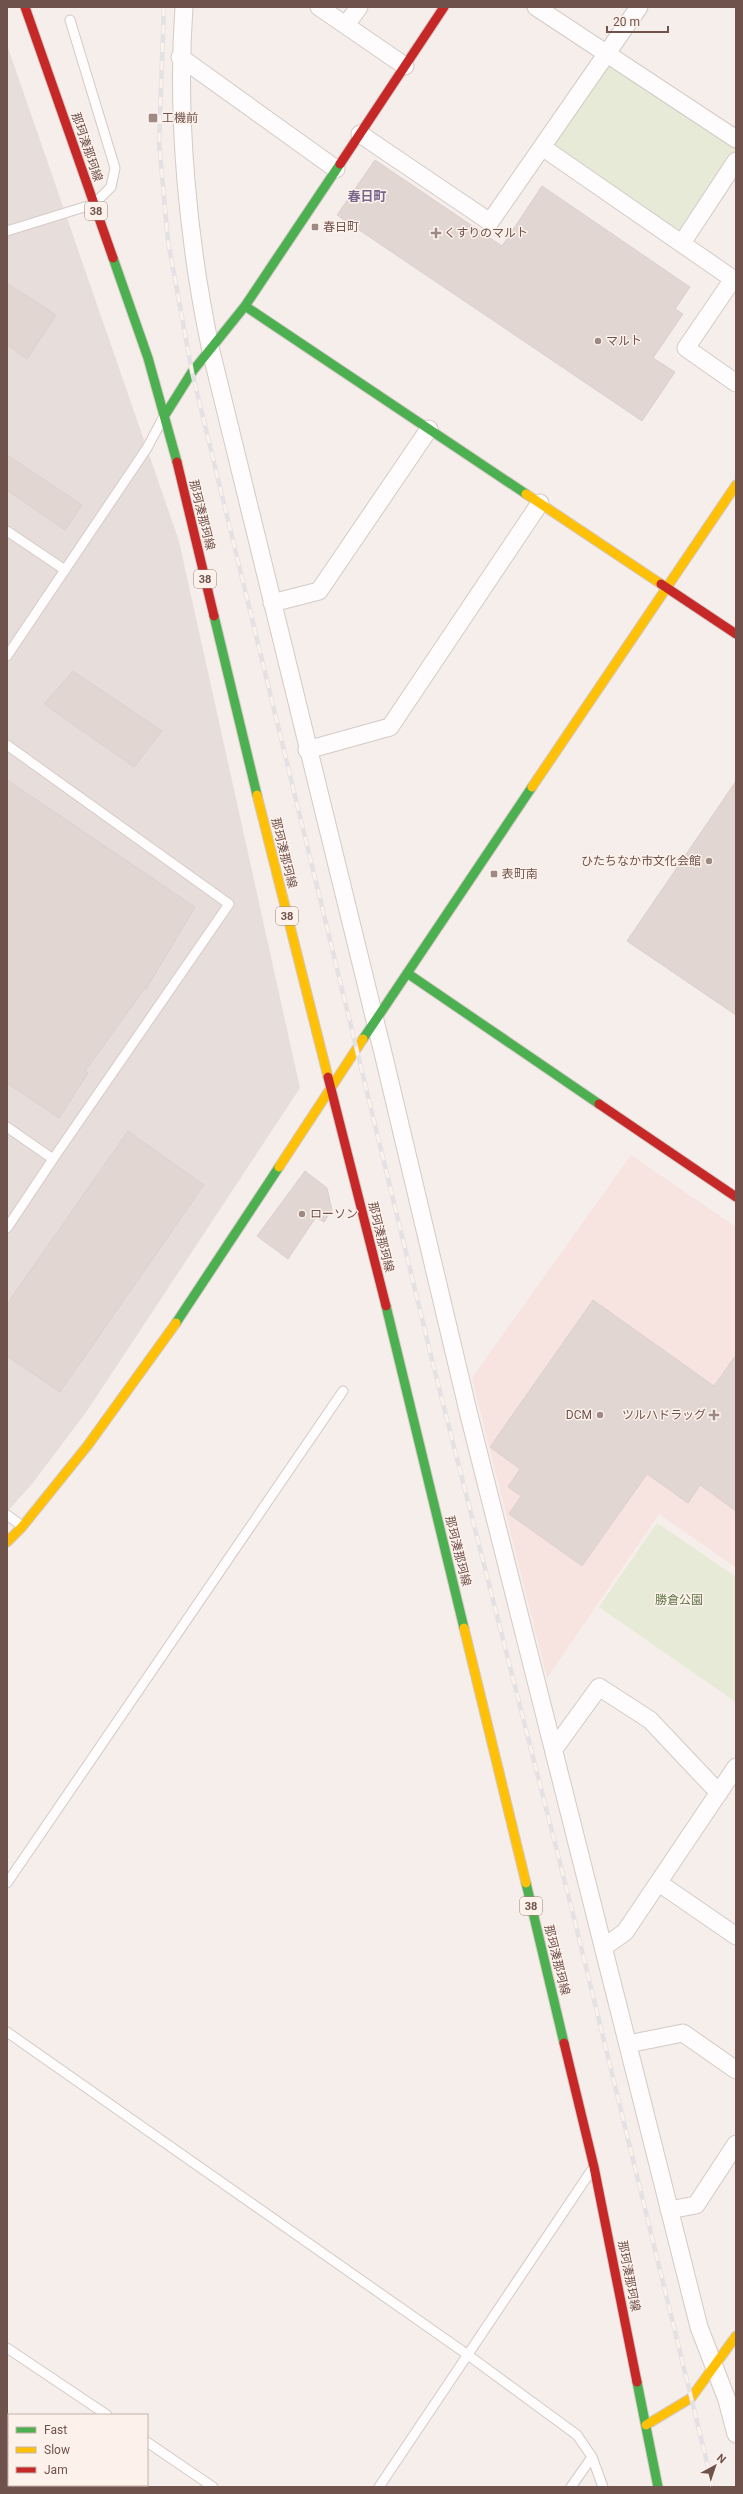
<svg xmlns="http://www.w3.org/2000/svg" width="743" height="2494" font-family="Roboto,'Noto Sans JP',sans-serif">
	<style>
		.commercial { fill: #f7e4e1 }
		.industrial { fill: #e7dedb }
		.green { fill: #e6ead6 }
		.building { fill: #e1d6d2; stroke: #ddd0cc }
		.lines { fill: none; stroke-linecap: round; stroke-linejoin: round }
		.lane-casing { stroke: #d4cac6; stroke-width: 11 }
		.street-casing { stroke: #d4cac6; stroke-width: 19 }
		.fast-casing { stroke: #d4c9c6; stroke-width: 11 }
		.slow-casing { stroke: #d4c9c6; stroke-width: 11 }
		.jam-casing { stroke: #d4c9c6; stroke-width: 11 }
		.lane { stroke: #fefcfc; stroke-width: 9 }
		.street { stroke: #fefcfc; stroke-width: 17 }
		.fast { stroke: #4caf50; stroke-width: 9 }
		.slow { stroke: #ffc107; stroke-width: 9 }
		.jam { stroke: #c62828; stroke-width: 9 }
		.rail-casing { stroke: #e3e1e4; stroke-width: 4.5 }
		.rail { stroke: #fdf2eb; stroke-width: 3; stroke-dasharray: 9; stroke-linecap: butt }
		.poi-dot { fill: #9f8984; stroke: #fdf2eb; stroke-width: 1.5 }
		.labels { text-anchor: middle; stroke-width: 3; stroke-linejoin: round; paint-order: stroke }
		.shield { fill: #fdf2eb; stroke: #9a827c; stroke-width: 1 }
		.shield-label { font-size: 11px; font-weight: bold; fill: #70524d }
		.poi-label { font-size: 12px; fill: #70524d; stroke: #fdf2eb; text-anchor: start }
		.street-label { font-size: 12px; fill: #70524d; stroke: #fdf2eb }
		.park-label { font-size: 12px; fill: #5e7546; stroke: #fdf2eb }
		.neighbourhood-label { font-size: 13px; font-weight: bold; fill: #77658c; stroke: #fdf2eb }
	</style>
	<rect width="100%" height="100%" fill="#f5eeea"/>
	<path class="commercial" d="M631,1155L736,1227V1568L659,1514L547,1678L472,1378Z"/>
	<path class="industrial" d="M7,45L179,541L300,1088L87,1411L32,1484L7,1512Z"/>
	<path class="green" d="M607,52L736,139V161L682,243L542,147Z
		M657,1523L736,1577V1702L599,1607Z"/>
	<path class="building" d="M375,160L502,246L542,186L690,287L675,309L683,314L653,358L675,372L642,421L337,215Z
		M7,283L56,315L27,359L7,345Z
		M7,455L82,505L65,530L7,490Z
		M73,671L162,731L134,767L44,704Z
		M7,780L195,907L146,989L145,988L85,1071L88,1073L59,1118L7,1083Z
		M736,781V1015L627,941Z
		M128,1131L204,1185L60,1392L7,1356V1304Z
		M305,1171L327,1188L332,1210L324,1222L316,1217L288,1259L257,1236Z
		M593,1300L714,1386L736,1355V1511L700,1485L688,1503L647,1474L582,1566L509,1514L521,1496L508,1487L520,1469L490,1447Z"/>
	<g class="lines">
		<g class="lane-casing">
			<path id="lane" d="M7,231L94,204L111,187L115,168L70,20
				M7,531L65,570
				M7,656L147,448L163,418
				M7,745L229,904L53,1159
				M7,1127L53,1159L7,1228
				M7,1515L22,1526
				M7,1883L343,1391
				M7,2032L468,2355L577,2435L592,2457L603,2487
				M7,2348L107,2415
				M147,2442L213,2487
				M379,2487L591,2171
				M571,2487L592,2457"/>
		</g>
		<g class="street-casing">
			<path id="street" d="M184,7C176,117 188,243 211,351L384,1057L469,1415L699,2327L727,2400L736,2434
				M319,7L405,66
				M536,7L736,139
				M346,25L359,7
				M180,57L336,169
				M360,134L490,222L639,7
				M542,147L733,279L686,348L736,383
				M682,243L736,161
				M272,603L319,591L429,429
				M307,750L390,727L540,503
				M554,1749L599,1687L650,1720L719,1793
				M659,1883L736,1936
				M604,1947L625,1932L736,1767
				M628,2044L683,2033L736,2070
				M669,2210L696,2205L736,2144"/>
		</g>
		<g class="fast-casing">
			<path id="fast" d="M113,258L148,358L177,462
				M245,306L526,494
				M165,415L192,372L245,306L340,164
				M214,616L257,795
				M407,973L599,1104
				M363,1039L532,787
				M386,1306L464,1628
				M176,1323L279,1167
				M526,1883L564,2043
				M637,2382L658,2487"/>
		</g>
		<g class="slow-casing">
			<path id="slow" d="M526,494L661,584
				M532,787L736,485
				M257,795L328,1077
				M279,1167L363,1039
				M7,1542L22,1527L88,1445L176,1323
				M464,1628L526,1883
				M646,2425L691,2398L736,2336"/>
		</g>
		<g class="jam-casing">
			<path id="jam" d="M25,7L113,258
				M340,164L444,7
				M177,462L214,616
				M661,584L736,634
				M328,1077L386,1306
				M599,1104L736,1197
				M564,2043L594,2167L637,2382"/>
		</g>
		<use href="#lane" class="lane"/>
		<use href="#street" class="street"/>
		<use href="#fast" class="fast"/>
		<use href="#slow" class="slow"/>
		<use href="#jam" class="jam"/>
		<g class="rail-casing">
			<path id="rail" d="M164,7L159,142L168,241L192,372L436,1376L574,1918L713,2487"/>
		</g>
		<use href="#rail" class="rail"/>
	</g>
	<g class="poi-dot">
		<rect x="148" y="113" width="10" height="10" rx="2"/>
		<rect x="311" y="223" width="8" height="8" rx="2"/>
		<path d="M434 227h4v4h4v4h-4v4h-4v-4h-4v-4h4z"/>
		<circle cx="598" cy="341" r="4"/>
		<circle cx="709" cy="861" r="4"/>
		<rect x="490" y="870" width="8" height="8" rx="2"/>
		<circle cx="302" cy="1214" r="4"/>
		<circle cx="600" cy="1415" r="4"/>
		<path d="M712 1409h4v4h4v4h-4v4h-4v-4h-4v-4h4z"/>
	</g>
	<g class="labels">
		<g class="shield">
			<rect x="85" y="202" width="22" height="18" rx="3"/>
			<rect x="194" y="570" width="22" height="18" rx="3"/>
			<rect x="276" y="907" width="22" height="18" rx="3"/>
			<rect x="520" y="1897" width="22" height="18" rx="3"/>
		</g>
		<g class="shield-label">
			<text x="96" y="215">38</text>
			<text x="205" y="583">38</text>
			<text x="287" y="920">38</text>
			<text x="531" y="1910">38</text>
		</g>
		<g class="poi-label">
			<text x="162" y="122">工機前</text>
			<text x="323" y="231">春日町</text>
			<text x="444" y="237">くすりのマルト</text>
			<text x="606" y="345">マルト</text>
			<text x="701" y="865" text-anchor="end">ひたちなか市文化会館</text>
			<text x="502" y="878">表町南</text>
			<text x="310" y="1218">ローソン</text>
			<text x="592" y="1419" text-anchor="end">DCM</text>
			<text x="706" y="1419" text-anchor="end">ツルハドラッグ</text>
		</g>
		<g class="street-label">
			<text transform="translate(87 147) rotate(71)" y="4">那珂湊那珂線</text>
			<text transform="translate(202 515) rotate(76)" y="4">那珂湊那珂線</text>
			<text transform="translate(284 853) rotate(76)" y="4">那珂湊那珂線</text>
			<text transform="translate(381 1237) rotate(76)" y="4">那珂湊那珂線</text>
			<text transform="translate(458 1551) rotate(76)" y="4">那珂湊那珂線</text>
			<text transform="translate(557 1960) rotate(76)" y="4">那珂湊那珂線</text>
			<text transform="translate(629 2276) rotate(79)" y="4">那珂湊那珂線</text>
		</g>
		<g class="park-label">
			<text x="679" y="1604">勝倉公園</text>
		</g>
		<g class="neighbourhood-label">
			<text x="367" y="201">春日町</text>
		</g>
	</g>
	<rect width="743" height="2494" fill="none" stroke="#70524d" stroke-width="16"/>
	<rect x="8" y="2414" width="140" height="72" fill="#fdf2eb" stroke="#c5b2ac"/>
	<rect x="16" y="2427" width="20" height="6" fill="#4caf50" stroke="#c5b2ac"/>
	<text x="44" y="2434" font-size="12" fill="#70524d">Fast</text>
	<rect x="16" y="2447" width="20" height="6" fill="#ffc107" stroke="#c5b2ac"/>
	<text x="44" y="2454" font-size="12" fill="#70524d">Slow</text>
	<rect x="16" y="2467" width="20" height="6" fill="#c62828" stroke="#c5b2ac"/>
	<text x="44" y="2474" font-size="12" fill="#70524d">Jam</text>
	<g transform="translate(715 2466) rotate(40)" stroke="#fdf2eb" stroke-width="3" paint-order="stroke">
	<path d="M0-3L7 15L0 10L-7 15Z" fill="#70524d"/>
	<text y="-6" font-size="11" font-weight="bold" text-anchor="middle" fill="#70524d">N</text>
	</g>
	<path d="M607 26v6h61v-6" fill="none" stroke="#70524d" stroke-width="2"/>
	<text x="613" y="26" font-size="12" fill="#70524d" stroke="#fdf2eb" stroke-width="3" paint-order="stroke">20 m</text>
</svg>
